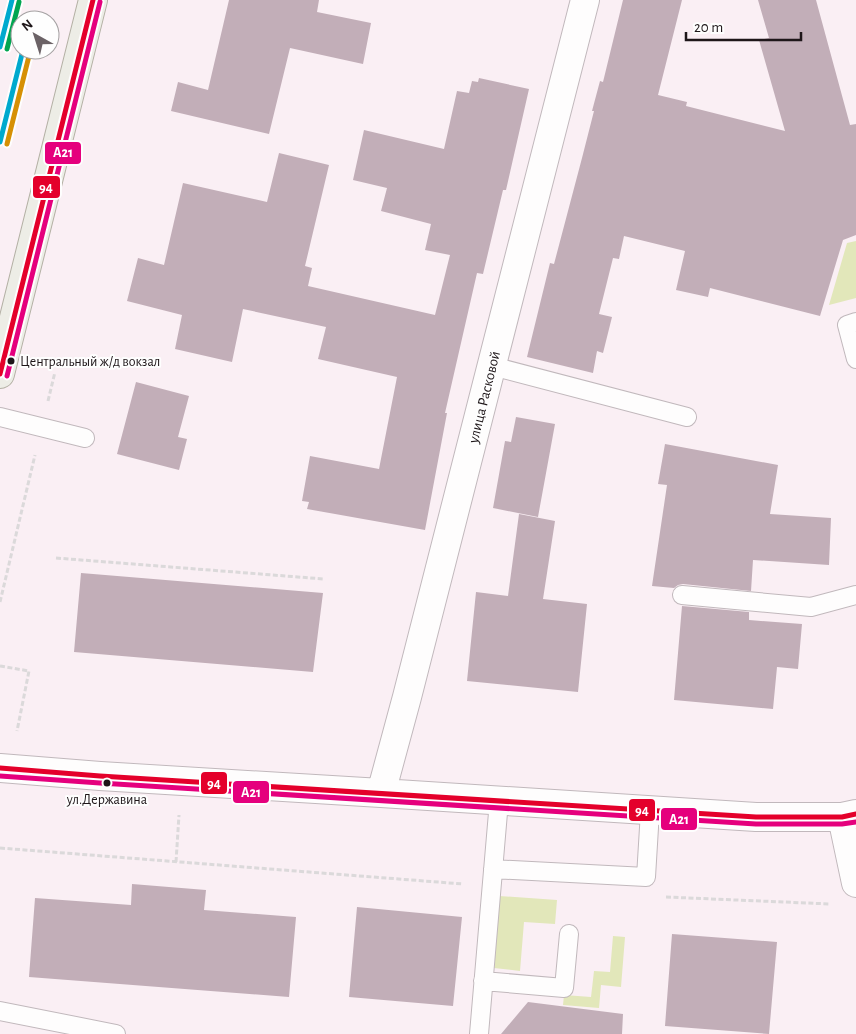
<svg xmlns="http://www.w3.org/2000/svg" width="856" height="1034" font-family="'Alegreya Sans',sans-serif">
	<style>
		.green { fill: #e2e7ba }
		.building { fill: #c2aeb8 }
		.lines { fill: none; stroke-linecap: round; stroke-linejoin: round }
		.service-casing { stroke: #c1b8bc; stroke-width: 20 }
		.minor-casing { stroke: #c1b8bc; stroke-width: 30 }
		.primary-casing { stroke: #b3b0a4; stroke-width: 30 }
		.path { stroke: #dbd9da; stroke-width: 3; stroke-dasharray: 5 2.5; stroke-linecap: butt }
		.service { stroke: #fefdfd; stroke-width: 18 }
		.minor { stroke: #fefdfd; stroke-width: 28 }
		.primary { stroke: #edede6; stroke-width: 28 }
		.bus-1-casing { stroke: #fefefe; stroke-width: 9 }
		.bus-2-casing { stroke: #fefefe; stroke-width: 9 }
		.bus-1 { stroke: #e4002b; stroke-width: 5 }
		.bus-2 { stroke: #e5007d; stroke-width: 5 }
		.tram-1-casing { stroke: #fefefe; stroke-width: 9 }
		.tram-2-casing { stroke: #fefefe; stroke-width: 9 }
		.tram-3-casing { stroke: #fefefe; stroke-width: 9 }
		.tram-1 { stroke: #00a9ce; stroke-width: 5 }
		.tram-2 { stroke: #d69004; stroke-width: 5 }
		.tram-3 { stroke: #00a651; stroke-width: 5 }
		.bus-dot { fill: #1e1619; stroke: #fefefe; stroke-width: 2 }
		.labels { text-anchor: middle; stroke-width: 4; stroke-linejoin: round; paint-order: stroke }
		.bus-label { font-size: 14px; fill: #1e1619; stroke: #fefefe; text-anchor: start }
		.street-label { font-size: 15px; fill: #1e1619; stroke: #fefefe }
		.line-badge { stroke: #fefefe; stroke-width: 2 }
		.badge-label { font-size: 14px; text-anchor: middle; font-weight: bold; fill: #fff }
	</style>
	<rect width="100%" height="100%" fill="#faeff4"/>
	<path class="green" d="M856,241V298L829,305L847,243Z
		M499,896L557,900L555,924L524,922L520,971L494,968Z
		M613,936L625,937L621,987L601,985L599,1008L563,1005L564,995L591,997L594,971L610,972Z"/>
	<path class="building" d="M229,0H319L317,12L371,23L363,64L290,48L269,134L171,111L178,82L208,90Z
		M623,0H682L658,95L687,102L686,106L785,131L759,40L769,38L758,0H816L850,125L856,124V235L843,240L820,316L710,288L708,297L676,290L685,251L624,236L619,259L613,258L599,314L612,317L603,353L597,351L593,373L527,357L550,263L554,264L582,158L594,111H592L600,81L603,82Z
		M479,78L529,89L506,190H503L483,274L477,273L445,413H447L425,530L307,509L309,502L302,501L310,456L379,469L397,377L318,359L326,327L243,309L232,362L175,349L182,315L127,301L138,258L164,265L183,183L267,202L279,153L329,165L305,266L312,268L308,286L435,315L450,255L425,250L431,224L381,211L387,188L353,180L364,130L444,149L457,91L469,93L472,81L478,82Z
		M136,382L189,396L178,437L187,439L179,470L117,454Z
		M516,417L555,424L538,517L493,508L505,441L511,442Z
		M665,444L778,465L770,514L831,518L829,565L753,560L751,591L683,584L678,585L674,588L652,586L667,485L658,484Z
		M519,514L555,521L543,599L587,604L578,692L467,681L476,592L508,596Z
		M81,573L323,593L313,672L74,652Z
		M682,606L749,612V620L802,624L798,669L777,667L773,709L674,700Z
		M132,884L206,890L204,910L296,917L289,997L29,977L35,898L131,905Z
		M357,907L462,917L453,1006L349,997Z
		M672,934L777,942L769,1034L665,1026Z
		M528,1002L623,1014L622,1034H501Z"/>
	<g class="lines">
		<g class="service-casing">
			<path id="service" d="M856,322L847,325L856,359
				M492,366L687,417
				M0,417L85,438
				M682,595L811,607L856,595
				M493,869L646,877L650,811
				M483,981L564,988L569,934
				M0,1011L116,1034
				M479,1034L499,801"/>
		</g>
		<g class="minor-casing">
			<path id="minor" d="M0,768L100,776L381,793L756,817H842L856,814
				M381,793L407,697L585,0
				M842,817L856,883"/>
		</g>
		<g class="primary-casing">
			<path id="primary" d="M0,374L93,0"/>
		</g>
		<path class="path" d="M48,401L55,372
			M56,558L324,579
			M0,602L35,455
			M0,666L29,671L17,731
			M0,848L463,884
			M176,862L179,815
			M666,897L830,904"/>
		<use href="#service" class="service"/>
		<use href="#minor" class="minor"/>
		<use href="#primary" class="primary"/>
		<g class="bus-1-casing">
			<path id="bus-1" d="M0,374L93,0
				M0,768L100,776L756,817H842L856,814"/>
		</g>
		<g class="bus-2-casing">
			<path id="bus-2" d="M7,376L100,2
				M0,776L100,783L756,824H842L856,822"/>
		</g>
		<use href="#bus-1" class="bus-1"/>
		<use href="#bus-2" class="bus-2"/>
		<g class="tram-1-casing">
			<path id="tram-1" d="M0,47L12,0
				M0,142L23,50"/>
		</g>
		<g class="tram-2-casing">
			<path id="tram-2" d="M7,144L30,52"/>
		</g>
		<g class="tram-3-casing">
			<path id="tram-3" d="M7,49L19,2"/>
		</g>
		<use href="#tram-1" class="tram-1"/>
		<use href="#tram-2" class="tram-2"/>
		<use href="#tram-3" class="tram-3"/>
	</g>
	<g class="bus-dot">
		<circle cx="11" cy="361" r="4.5"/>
		<circle cx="107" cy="783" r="4.5"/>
	</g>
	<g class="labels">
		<g class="bus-label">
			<text x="20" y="366">Центральный ж/д вокзал</text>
			<text x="107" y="804" text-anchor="middle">ул.Державина</text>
		</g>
		<g class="street-label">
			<text transform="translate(484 397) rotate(-76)" y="5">улица Расковой</text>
		</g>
	</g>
	<g class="line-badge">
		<rect x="44" y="141" width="38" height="24" rx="5" fill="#e5007d"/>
		<rect x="32" y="175" width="29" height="24" rx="5" fill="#e4002b"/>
		<rect x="200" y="771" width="28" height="24" rx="5" fill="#e4002b"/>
		<rect x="232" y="780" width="38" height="24" rx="5" fill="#e5007d"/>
		<rect x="628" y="798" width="28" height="24" rx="5" fill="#e4002b"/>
		<rect x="660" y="807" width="38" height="24" rx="5" fill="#e5007d"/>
	</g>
	<g class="badge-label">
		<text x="63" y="157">А21</text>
		<text x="46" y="192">94</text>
		<text x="214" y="788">94</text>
		<text x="251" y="797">А21</text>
		<text x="642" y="815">94</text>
		<text x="679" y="824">А21</text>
	</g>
	<g transform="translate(35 35) rotate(321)"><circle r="24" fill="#fefefe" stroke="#a4a1a2"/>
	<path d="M0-4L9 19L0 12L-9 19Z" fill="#6b6266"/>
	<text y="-8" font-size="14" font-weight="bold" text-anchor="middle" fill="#1e1619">N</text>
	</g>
	<path d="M686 32v8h115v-8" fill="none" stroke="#1e1619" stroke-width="2.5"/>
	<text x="694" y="32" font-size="15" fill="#1e1619" stroke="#fefefe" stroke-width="4" paint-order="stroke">20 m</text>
</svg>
